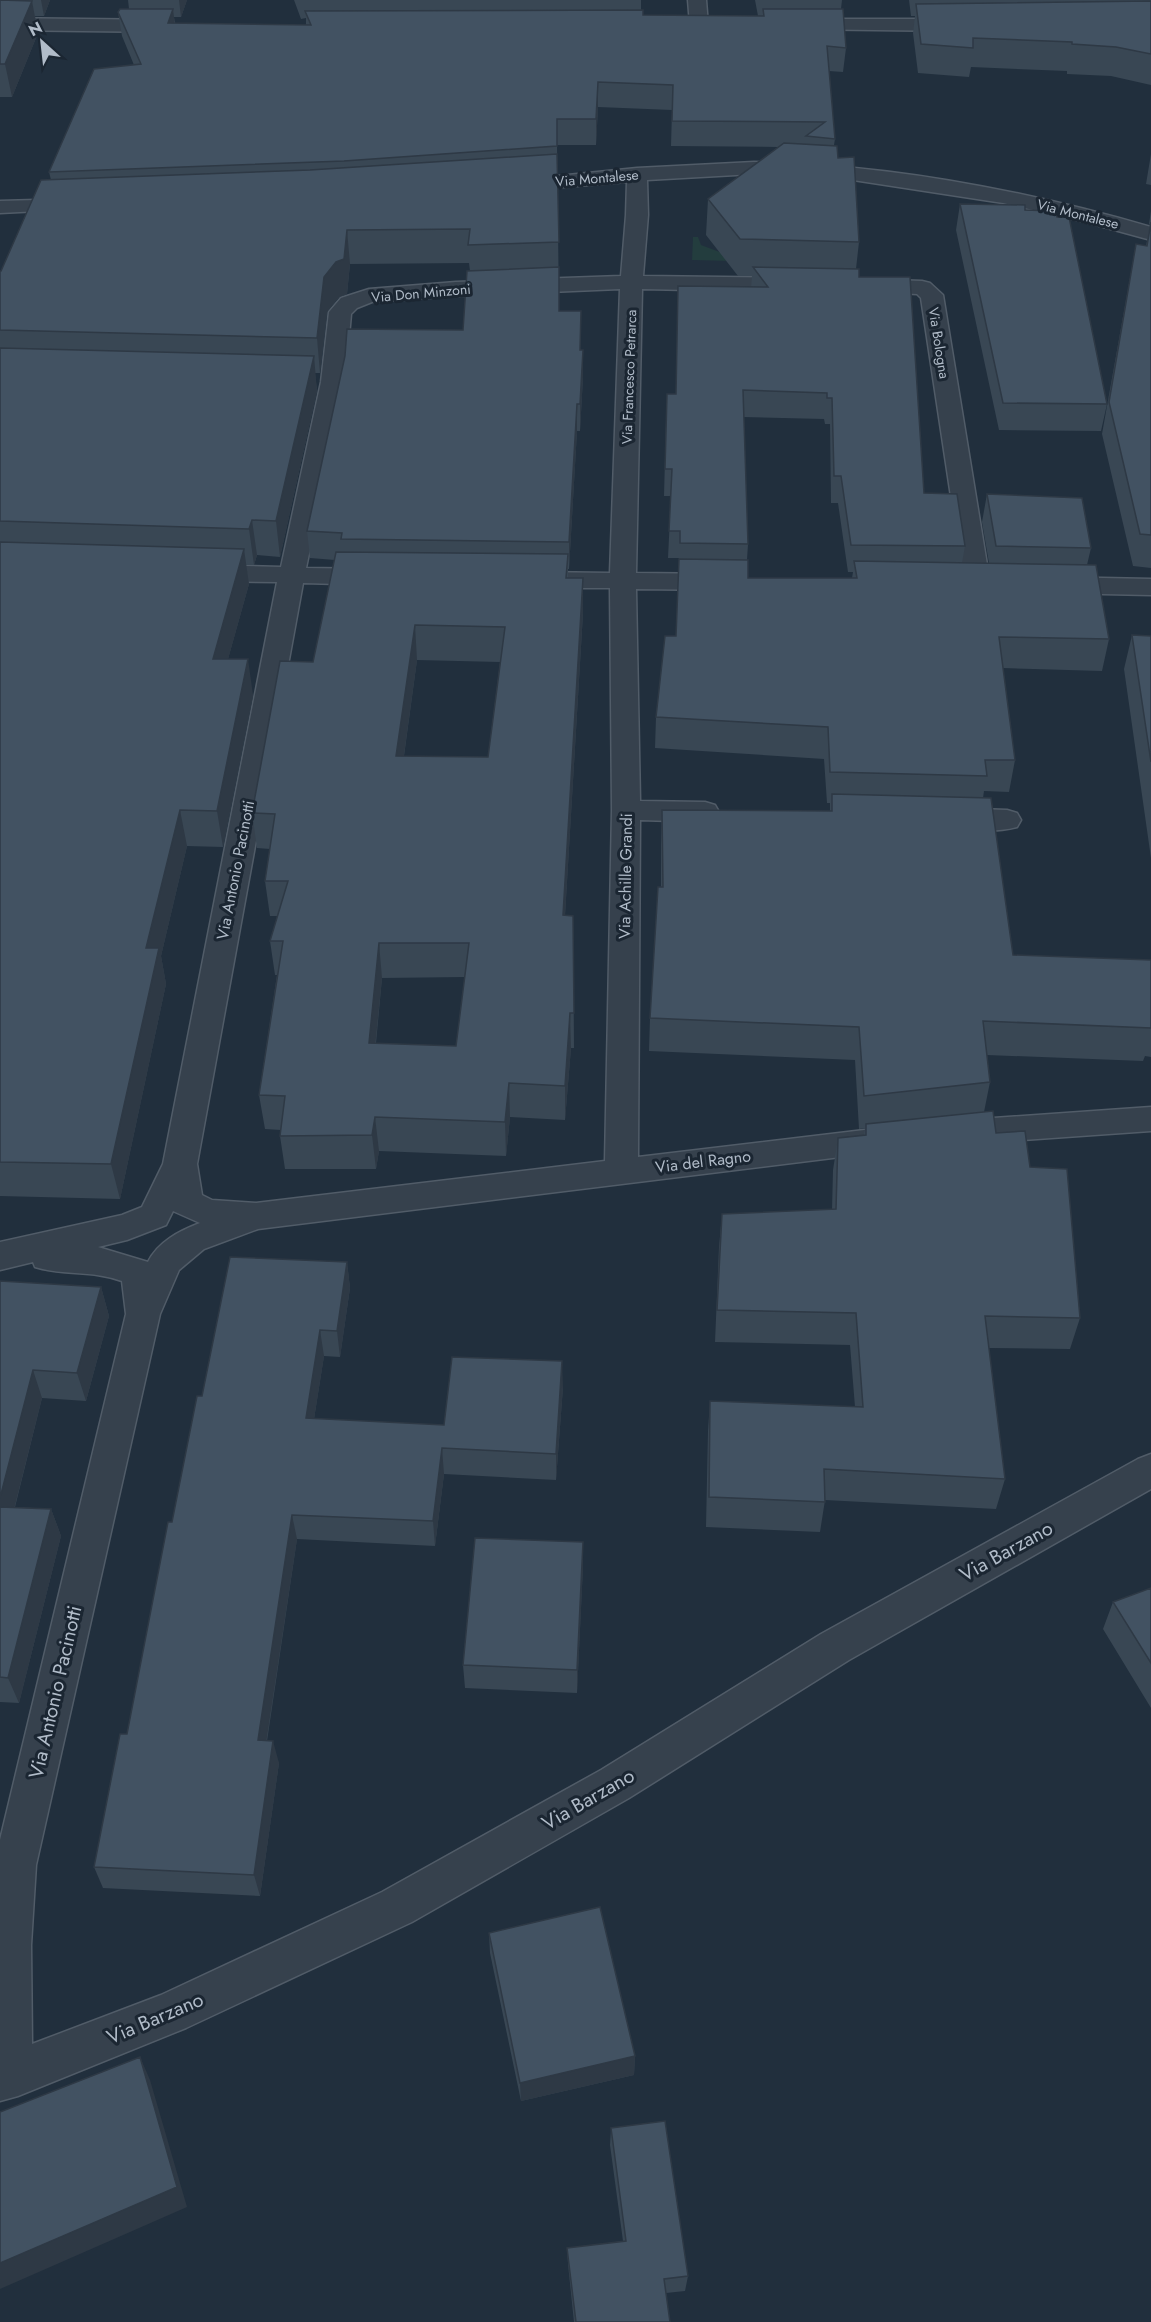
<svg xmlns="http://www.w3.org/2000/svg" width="1151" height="2322" font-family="Jost,sans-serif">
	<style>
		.green { fill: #233d3e }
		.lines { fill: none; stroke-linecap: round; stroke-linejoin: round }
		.minor-casing { stroke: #515c68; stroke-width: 3 }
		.minor { fill: #36414d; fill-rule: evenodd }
		.wall { fill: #394754; fill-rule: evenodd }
		.shaded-wall { fill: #2e3945 }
		.building { fill: #425262; stroke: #2e3945; stroke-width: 1.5; fill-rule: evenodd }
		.labels { text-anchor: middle; stroke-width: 6; stroke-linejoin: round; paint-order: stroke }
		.far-street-label { font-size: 14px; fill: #b1bcc9; stroke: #1b2632 }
		.street-label { font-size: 16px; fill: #b1bcc9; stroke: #1b2632 }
		.near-street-label { font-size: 20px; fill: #b1bcc9; stroke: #1b2632 }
	</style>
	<rect width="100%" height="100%" fill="#212f3d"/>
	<path class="green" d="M693,237H698L701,245L733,257L732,261L692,260Z"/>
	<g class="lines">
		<g class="minor-casing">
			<path id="minor" d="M688,0H706L708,25L706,29H692L690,25Z
				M0,18L166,20L173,22L175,26L173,30L166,32L0,30Z
				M800,19H958L965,21L967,25L965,29L958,31L793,29L791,25L793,21Z
				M754,162C888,164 1023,190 1151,227V240L1085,222L1003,203L853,180L754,174L647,180L648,215L643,276L796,278L804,280L807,285L804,290L796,292L642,289L636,573L723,574L732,577L736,582L732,587L723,590L636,589L640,801L705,802L715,805L719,812L715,819L705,822L640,820L638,1157L881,1128L893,1131L897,1140L893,1149L881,1152L258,1229L204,1249L179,1270L160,1314L36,1865L31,1945L32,2044L161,1995L382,1892L601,1770L821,1634L1138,1459L1151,1454V1489L849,1660L629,1798L412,1922L186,2028L18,2096L0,2101V1840L126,1314L122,1281C92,1270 64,1276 35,1267L33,1262L0,1270V1242L122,1215L142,1207L163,1164L277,582L202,581L193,578L189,573L193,568L202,565L281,567L321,382L329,312L341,298L369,289L456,282L621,276L626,215L627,182L514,191L507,189L504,185L507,181L637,168ZM620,289L610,573L538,572L529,575L525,580L529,585L538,588H610L612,810L605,1161L256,1203L212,1200L202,1195L197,1164L303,583L375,585L384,582L388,577L384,572L375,569L306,568L345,382L351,314L357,308L372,302L456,296ZM173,1211L200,1223C179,1231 158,1242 148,1262L98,1247L127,1240L166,1225Z
				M73,199L80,201L83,205L80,209L0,213V201Z
				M866,279L922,281L930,283L943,295L990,583L986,588L977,591L968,588L964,583L921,298L917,294L858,291L855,286L858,281Z
				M1054,577L1151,579V595L1054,593L1045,590L1041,585L1045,580Z
				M949,808L1007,810L1017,813L1021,820L1017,827C995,833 961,831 939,825L935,818L939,811Z
				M1151,1107V1131L951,1145L939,1142L935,1133L939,1124L951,1121Z"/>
		</g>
		<use href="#minor" class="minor"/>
	</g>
	<path class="wall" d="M0,0H50L44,16H35L38,33L12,97H0Z
		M128,0H187L181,17H174L175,23L306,25V18L301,19L294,0H641V10L643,15L758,16L755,0H842L841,9L846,48L843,72L829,71L835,139L834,145L859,242L856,269L859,277L924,493L965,546L962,563H989L982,522L987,494L1091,548L1087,565L1109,639L1102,671L1003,668L1015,760L1009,792L984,791L983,798L1013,955L1151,960V1057L1145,1056L1143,1061L987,1055L990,1082L984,1112L996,1133L1030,1167L1080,1318L1070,1349L989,1348L1005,1479L996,1509L825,1500L820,1532L706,1527L708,1431L710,1401L855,1407L850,1345L715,1342L719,1247L722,1214L832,1210L833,1170L838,1138L864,1135L865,1128L859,1129L855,1060L649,1051L650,1018L661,887V844L662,810L830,811V803H827L824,759L655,748L656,717L676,636L679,558H668L671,496H664L666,420L676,394L678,286L751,287L752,276H738L706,235L708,199L778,147L671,146L672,110L598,107L596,145H557L559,311L581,350H583V377L580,431H577L569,569H568V578H583V613L565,915L573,916L574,1048H571L565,1120L510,1117L506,1156L379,1151L376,1169H285L280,1136L281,1130L265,1129L259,1095L277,975H275L270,941L278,916H270L265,881L270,849L257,848L252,813L313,662L335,560L310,558L307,531L463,330L470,271L469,263L350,264L347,294L339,297L327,312L320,373H315L317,391L280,557L257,555L254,565H246L249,584L228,659L253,695L223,847L187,846L161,956L166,984L120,1199L0,1196V271H1L51,180L49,172L134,65L122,36L118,12L129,9ZM743,417L824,419L825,424H830L831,503H838L848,572H853L852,578H748L747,560L748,544ZM417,660L500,662L488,757L404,756ZM465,977L456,1046L376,1043L382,978Z
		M909,0H1151V85L1111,76L1067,74V71L971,67L969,77L918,73L913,33L915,16H911Z
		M1151,154V185L1146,184Z
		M960,204L1025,210L1107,404L1101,431L999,430L956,230Z
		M1151,211V568L1133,566L1102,434L1136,244L1146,246L1150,225L1149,224Z
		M1132,635L1151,636V858L1124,669Z
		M347,1262L350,1288L340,1357L324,1356L314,1419L444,1425L563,1387L556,1480L444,1474L435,1546L297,1539L267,1741L279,1763L260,1896L103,1888L94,1867L127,1734L172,1522L202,1396Z
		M0,1281L101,1287L109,1316L86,1401L42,1398L15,1507L51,1509L61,1536L19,1703L0,1702Z
		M583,1542V1566L577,1693L465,1688L463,1665Z
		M1151,1588V1708L1103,1629L1113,1602Z
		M489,1933L635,2056L634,2075L521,2101L490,1953Z
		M611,2128L688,2276L685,2291L666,2293L670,2322H574L568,2264L567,2248L623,2241L610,2145Z"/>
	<path class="shaded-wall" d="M41,0H50L44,16Z
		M179,0H187L181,17Z
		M32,1L38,33L12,97L5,64Z
		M173,9L176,34L168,23Z
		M598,82V107L596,145V119Z
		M347,230L350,264L347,294L339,297L327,312L320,373L317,338L324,277Z
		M583,350V377L580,431V404Z
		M314,356L317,391L280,557L276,521Z
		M577,404V431L569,569V542Z
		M252,520L257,555L254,565L249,529Z
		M244,549L249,584L218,695L213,659Z
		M583,578V613L563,950V915Z
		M415,625L417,660L399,791L396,756Z
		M248,659L253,695L223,847L217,811Z
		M180,810L187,846L161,956L166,984L120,1199L111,1164L146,948Z
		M379,943L382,978L372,1077L369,1043Z
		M570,1013L571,1048L565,1120V1086Z
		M509,1083L510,1117L506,1156L505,1122Z
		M375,1117L379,1151L376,1169L372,1135Z
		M347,1262L350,1288L340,1357L337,1331Z
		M101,1287L109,1316L86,1401L77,1373Z
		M320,1330L324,1356L310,1444L306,1418Z
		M562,1361L563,1387L556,1480V1454Z
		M33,1370L42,1398L8,1533L0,1512V1498Z
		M442,1448L444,1474L435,1546L433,1521Z
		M51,1509L61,1536L19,1703L8,1678Z
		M292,1515L297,1539L263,1763L258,1740Z
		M583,1542V1566L577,1693V1670Z
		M273,1741L279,1763L260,1896L254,1875Z
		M635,2056L634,2075L521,2101L520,2083Z
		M140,2057L150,2080L187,2207L0,2289V2263Z"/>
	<path class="building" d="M0,0L32,1L5,64H0Z
		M1151,1V54L1116,47L1072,44V42L973,38V48L921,44L916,4Z
		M120,9H173L168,23L311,25L305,11L643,10V15L764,16L763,9H843L846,48L827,46L835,139L806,136L825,122L672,121L673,85L598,82L596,119H557V146L344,161L49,172L94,69L141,64L118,12Z
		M784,143L837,146L838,158L854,157L859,242L740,239L708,199Z
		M557,154L559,242L468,245L470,229L347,230L344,259L336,262L324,277L317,338L0,330V271H1L41,180L310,170Z
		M960,204L1025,205V210L1055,211L1057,217H1069L1107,404L1003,403Z
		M1151,222V535L1140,534L1109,402L1136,244L1147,246Z
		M559,267V311H581L580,350H583L580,404H577L569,542L341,539L342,533L307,531L345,356L347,329L463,330L467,271Z
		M753,267L859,269V277H910L924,493L957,494L965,546L851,545L841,476H834L832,398H827V393L743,390L748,544L680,543V531H669L672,469H665L667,394H676L678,286L768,287Z
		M0,348L314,356L276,521L252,520L249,529L0,521Z
		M987,494L1082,498L1091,548L996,546Z
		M0,542L244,549L213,659H248L217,811L180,810L146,948H159L111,1164L0,1162Z
		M336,552L568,554L566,578H583L563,915L573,916L574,1013H570L565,1086L509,1083L505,1122L375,1117L372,1135L280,1136L285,1096L259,1095L283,941H270L288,881H265L275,814L252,813L280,661L313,662ZM415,625L505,627L488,757L396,756ZM379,943H469L456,1046L369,1043Z
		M679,559L748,560V578H857L854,561L1096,565L1109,639L999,637L1015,760H985L987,776L830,772L828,727L656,717L665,636H676Z
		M1132,635L1151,636V762Z
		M832,794L991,798L1013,955L1151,960V1028L983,1021L990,1082L864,1096L859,1027L650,1018L658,887H663L662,810L832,811Z
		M993,1111L996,1133L1025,1131L1030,1167L1067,1169L1080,1318L985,1316L1005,1479L824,1469L825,1502L709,1497L710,1401L863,1407L856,1313L717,1310L722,1214L836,1209L838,1138L866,1135V1124Z
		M230,1257L347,1262L337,1331L320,1330L306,1418L444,1425L452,1357L562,1361L556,1454L442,1448L433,1521L292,1515L258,1740L273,1741L254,1875L94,1867L120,1734H127L168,1522H172L197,1396H202Z
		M0,1281L101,1287L77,1373L33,1370L0,1498Z
		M0,1507L51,1509L8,1678L0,1677Z
		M475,1538L583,1542L577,1670L463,1665Z
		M1151,1588V1663L1113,1602Z
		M600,1907L635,2056L520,2083L489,1933Z
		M140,2057L177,2187L0,2263V2112Z
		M665,2121L688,2276L664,2279L670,2322H576L567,2248L626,2241L611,2128Z"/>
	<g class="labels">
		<g class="far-street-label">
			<text transform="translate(597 178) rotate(-5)" y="5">Via Montalese</text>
			<text transform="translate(1078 214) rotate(14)" y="5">Via Montalese</text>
			<text transform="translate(421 293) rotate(-5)" y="5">Via Don Minzoni</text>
			<text transform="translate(939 343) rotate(81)" y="5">Via Bologna</text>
			<text transform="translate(629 377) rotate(-88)" y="5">Via Francesco Petrarca</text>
		</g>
		<g class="street-label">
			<text transform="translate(235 870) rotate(-79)" y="6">Via Antonio Pacinotti</text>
			<text transform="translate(625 876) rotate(-89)" y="6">Via Achille Grandi</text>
			<text transform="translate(703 1161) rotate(-7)" y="6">Via del Ragno</text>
		</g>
		<g class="near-street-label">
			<text transform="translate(1006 1551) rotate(-29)" y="7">Via Barzano</text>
			<text transform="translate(55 1692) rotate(-77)" y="7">Via Antonio Pacinotti</text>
			<text transform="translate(588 1799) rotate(-30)" y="7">Via Barzano</text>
			<text transform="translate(155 2018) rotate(-23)" y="7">Via Barzano</text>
		</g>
	</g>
	<g transform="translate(42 42) rotate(333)" stroke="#1b2632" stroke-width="4.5" paint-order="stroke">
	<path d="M0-4.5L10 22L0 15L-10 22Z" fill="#b1bcc9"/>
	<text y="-9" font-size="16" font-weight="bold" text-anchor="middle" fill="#b1bcc9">N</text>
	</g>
</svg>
